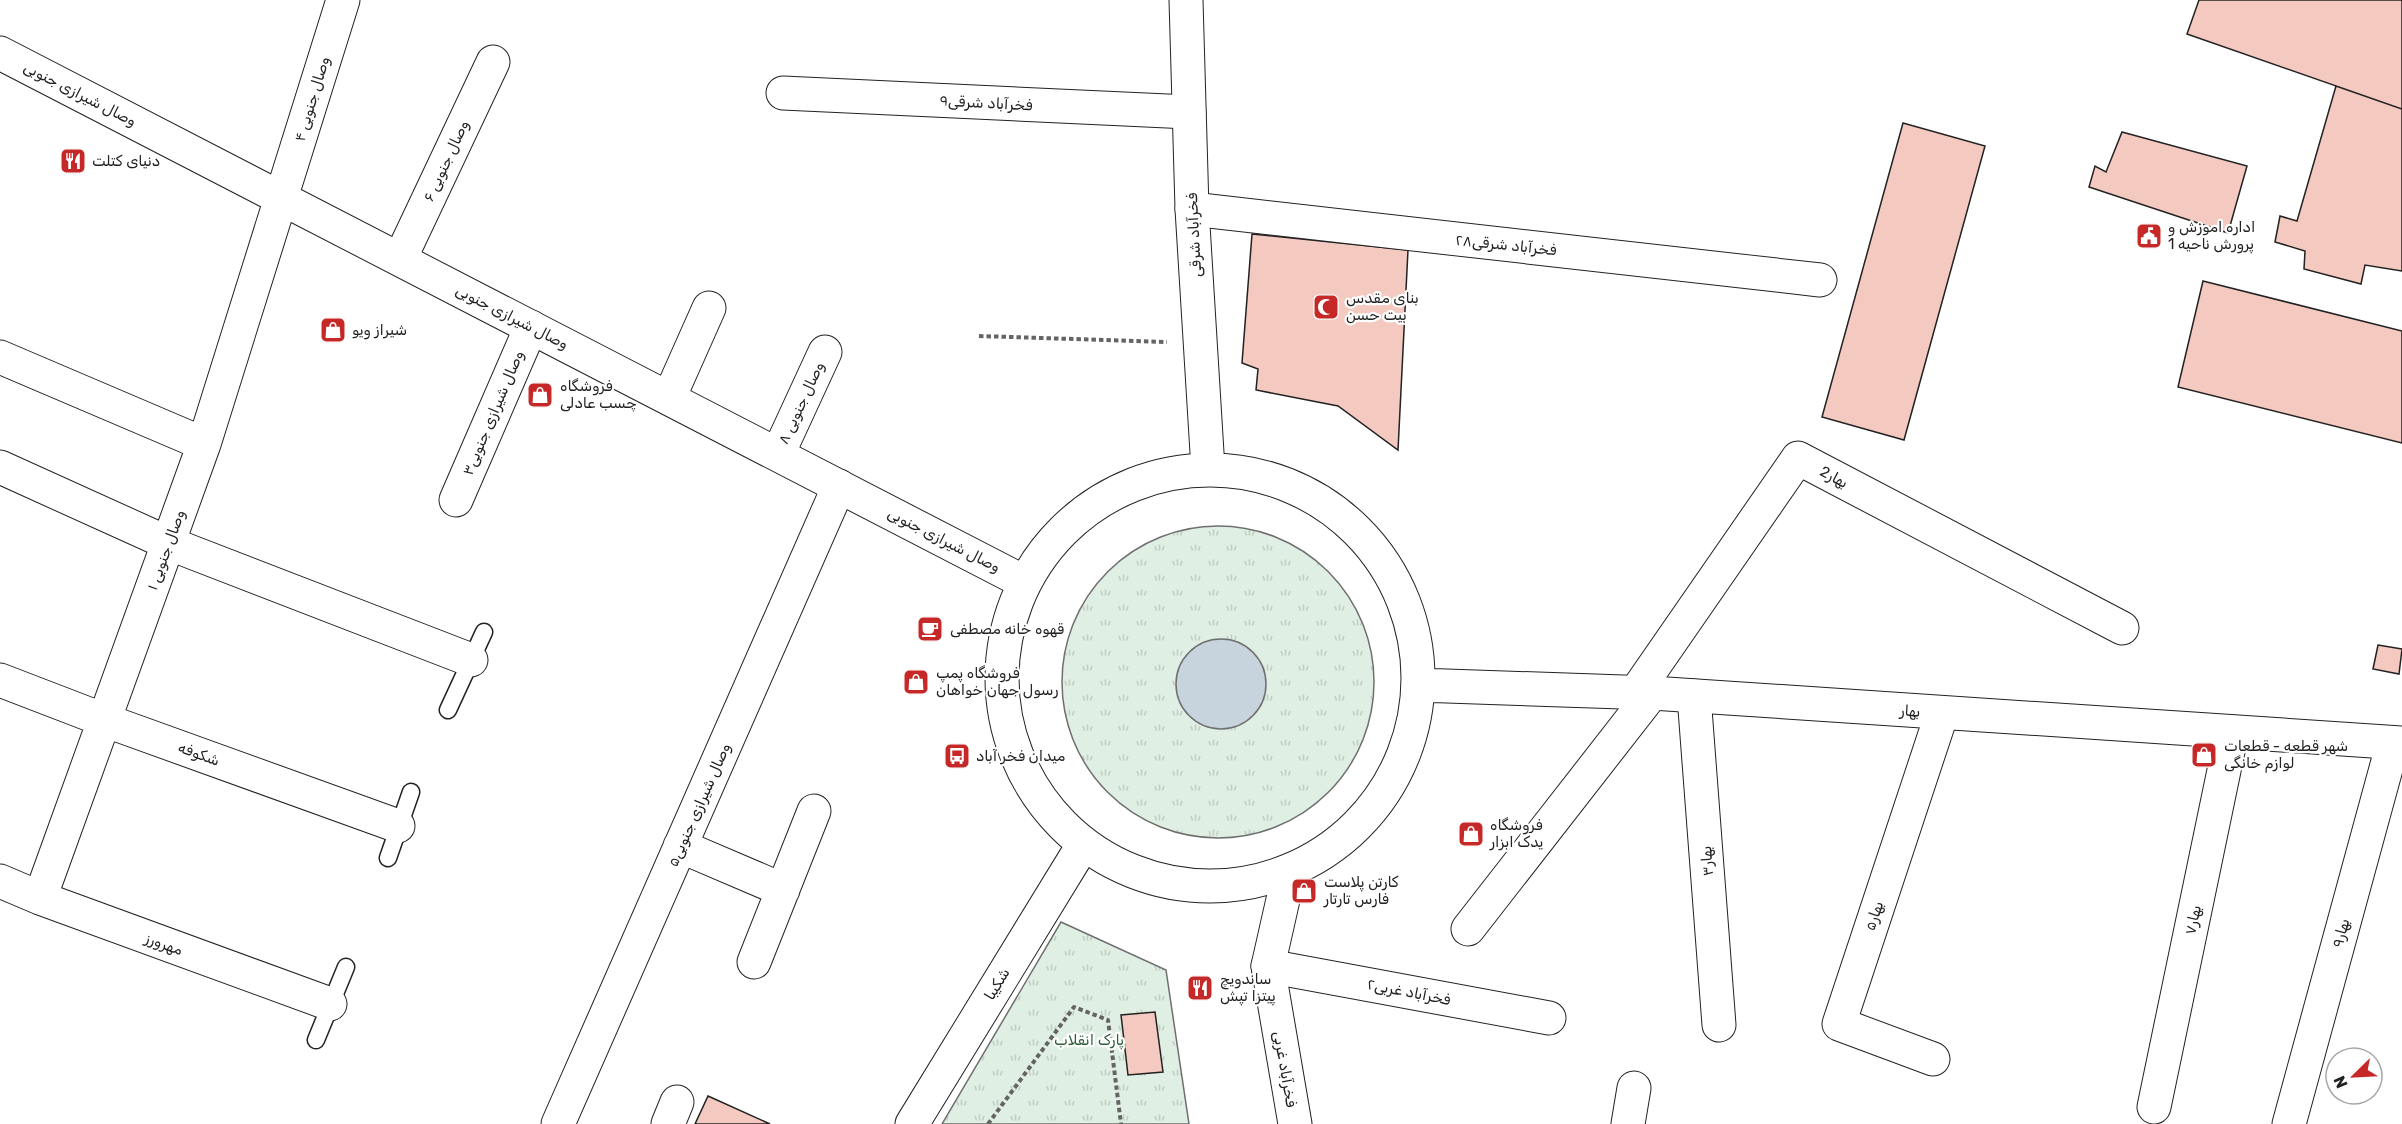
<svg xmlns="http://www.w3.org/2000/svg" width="2402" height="1124" font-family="Rubik,Vazirmatn,sans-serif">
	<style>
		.grass { fill: url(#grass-tufts); stroke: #6f6f6f; stroke-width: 1.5 }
		.water { fill: #c7d3dd; stroke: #6f6f6f; stroke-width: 1.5 }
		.building { fill: #f3c9c0; stroke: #222; stroke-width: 1.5 }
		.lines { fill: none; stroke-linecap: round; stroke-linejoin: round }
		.service-casing { stroke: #222; stroke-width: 19 }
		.minor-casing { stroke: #222; stroke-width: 35 }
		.tertiary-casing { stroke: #222; stroke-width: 35 }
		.secondary-casing { stroke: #222; stroke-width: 35 }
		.path { stroke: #646464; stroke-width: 4; stroke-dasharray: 4.5 3; stroke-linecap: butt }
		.service { stroke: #fff; stroke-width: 16 }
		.minor { stroke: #fff; stroke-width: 33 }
		.tertiary { stroke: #fff; stroke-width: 33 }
		.secondary { stroke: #fff; stroke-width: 33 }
		.labels { text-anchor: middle; stroke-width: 4.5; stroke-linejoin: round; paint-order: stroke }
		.street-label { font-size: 15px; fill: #222; stroke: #fff }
		.poi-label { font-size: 15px; fill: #222; stroke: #fff; text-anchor: start }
		.park-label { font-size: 15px; fill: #2f5e38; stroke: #fff }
	</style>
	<defs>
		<pattern id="grass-tufts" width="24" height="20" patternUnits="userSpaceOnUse" patternTransform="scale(1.5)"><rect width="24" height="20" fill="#e0efe3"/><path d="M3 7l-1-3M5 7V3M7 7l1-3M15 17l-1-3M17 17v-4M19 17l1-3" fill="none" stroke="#c0cdc2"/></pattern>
	</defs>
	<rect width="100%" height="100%" fill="#fff"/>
	<path class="grass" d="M1062 682a156 156 0 1 1 312 0a156 156 0 1 1-312 0Z
		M1061,922L1166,970L1189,1124H942Z"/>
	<path class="water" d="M1176 684a45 45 0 1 1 90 0a45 45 0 1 1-90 0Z"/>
	<path class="building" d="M2199,0H2402V109L2187,34Z
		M2336,86L2402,109V271L2365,265L2361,284L2304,269L2305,251L2275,242L2280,216L2297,221Z
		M1903,123L1985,146L1904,440L1822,417Z
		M2122,132L2247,166L2228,233L2089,187L2095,166L2106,172Z
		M1252,234L1408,250L1398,450L1338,406L1256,390L1258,369L1242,363Z
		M2203,281L2402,331V443L2178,387Z
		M2378,645L2402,649L2399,674L2373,669Z
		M1155,1012L1163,1072L1128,1075L1121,1015Z
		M708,1096L770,1124H695Z"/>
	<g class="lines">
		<g class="service-casing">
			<path id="service" d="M448,710L484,632
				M388,858L411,792
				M316,1040L346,967"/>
		</g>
		<g class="minor-casing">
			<path id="minor" d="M783,93L1189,112
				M1192,209L1820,280
				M400,259L493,62
				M0,357L204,444
				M669,398L709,308
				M778,454L825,352
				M0,467L168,543L471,660
				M456,500L531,327
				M0,680L104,720L398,826
				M1636,692L1798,458L2122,628
				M1694,696L1719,1025
				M680,846L783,890
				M0,881L40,898L330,1004
				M40,898L204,444L343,0
				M1468,929L1652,693
				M754,962L814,811
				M1268,966L1549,1018
				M1933,1059L1839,1024L1942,713
				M2154,1107L2232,732
				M558,1124L839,486
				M668,1124L677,1102
				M1628,1124L1634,1088
				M2289,1124L2393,743"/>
		</g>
		<g class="tertiary-casing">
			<path id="tertiary" d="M912,1124L1083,845"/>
		</g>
		<g class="secondary-casing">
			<path id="secondary" d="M1186,0L1192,209L1208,469
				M0,53L1024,582
				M1002 678a208 208 0 1 1 416 0a208 208 0 1 1-416 0Z
				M1418,685L1652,693L2402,743
				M1289,873L1268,966L1295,1124"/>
		</g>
		<path class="path" d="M979,336L1167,342
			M988,1124L1074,1007L1108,1020L1121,1124"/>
		<use href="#service" class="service"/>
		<use href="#minor" class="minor"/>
		<use href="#tertiary" class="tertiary"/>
		<use href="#secondary" class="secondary"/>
	</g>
	<defs>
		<g id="restaurant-square" transform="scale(1.35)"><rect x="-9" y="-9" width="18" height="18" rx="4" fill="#c62828" stroke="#fff"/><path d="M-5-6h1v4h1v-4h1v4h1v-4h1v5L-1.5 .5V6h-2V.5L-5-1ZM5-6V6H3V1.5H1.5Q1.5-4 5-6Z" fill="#fff"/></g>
		<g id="civic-square" transform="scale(1.35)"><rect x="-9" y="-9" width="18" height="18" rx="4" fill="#c62828" stroke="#fff"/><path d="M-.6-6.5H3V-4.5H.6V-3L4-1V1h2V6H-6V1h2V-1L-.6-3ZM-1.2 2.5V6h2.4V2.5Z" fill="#fff"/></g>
		<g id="mosque-square" transform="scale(1.35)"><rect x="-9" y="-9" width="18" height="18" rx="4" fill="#c62828" stroke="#fff"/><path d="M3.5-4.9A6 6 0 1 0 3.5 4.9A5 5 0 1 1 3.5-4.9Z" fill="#fff"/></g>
		<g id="shop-square" transform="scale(1.35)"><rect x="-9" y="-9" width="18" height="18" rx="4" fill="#c62828" stroke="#fff"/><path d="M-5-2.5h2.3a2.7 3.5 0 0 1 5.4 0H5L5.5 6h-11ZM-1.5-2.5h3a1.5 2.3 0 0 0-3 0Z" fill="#fff"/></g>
		<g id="cafe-square" transform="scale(1.35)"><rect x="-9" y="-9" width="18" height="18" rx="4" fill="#c62828" stroke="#fff"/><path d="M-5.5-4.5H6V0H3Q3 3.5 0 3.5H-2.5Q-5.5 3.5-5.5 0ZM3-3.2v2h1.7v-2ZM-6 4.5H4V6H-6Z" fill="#fff"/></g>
		<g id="bus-square" transform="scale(1.35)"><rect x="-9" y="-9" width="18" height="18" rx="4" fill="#c62828" stroke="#fff"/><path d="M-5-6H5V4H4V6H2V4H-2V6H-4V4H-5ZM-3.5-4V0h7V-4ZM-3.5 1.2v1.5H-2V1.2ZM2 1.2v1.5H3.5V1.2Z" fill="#fff"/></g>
	</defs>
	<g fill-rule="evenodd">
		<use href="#restaurant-square" x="73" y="161"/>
		<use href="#civic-square" x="2149" y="236"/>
		<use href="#mosque-square" x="1326" y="307"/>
		<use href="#shop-square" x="333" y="330"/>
		<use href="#shop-square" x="540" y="395"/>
		<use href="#cafe-square" x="930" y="629"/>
		<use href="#shop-square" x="916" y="682"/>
		<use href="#shop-square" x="2204" y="755"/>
		<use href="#bus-square" x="957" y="756"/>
		<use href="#shop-square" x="1471" y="834"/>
		<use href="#shop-square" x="1304" y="891"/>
		<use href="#restaurant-square" x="1200" y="988"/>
	</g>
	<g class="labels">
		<g class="street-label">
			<text transform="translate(80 94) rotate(27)" y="5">وصال شیرازی جنوبی</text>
			<text transform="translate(312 99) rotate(-73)" y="5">وصال جنوبی ۴</text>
			<text transform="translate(986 103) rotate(3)" y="5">فخرآباد شرقی۹</text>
			<text transform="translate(446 161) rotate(-65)" y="5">وصال جنوبی ۶</text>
			<text transform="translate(1194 235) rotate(-93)" y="5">فخرآباد شرقی</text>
			<text transform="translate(1506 245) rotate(6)" y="5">فخرآباد شرقی۲۸</text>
			<text transform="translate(512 317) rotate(27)" y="5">وصال شیرازی جنوبی</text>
			<text transform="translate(801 403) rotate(-65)" y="5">وصال جنوبی ۸</text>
			<text transform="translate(493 413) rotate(-67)" y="5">۳وصال شیرازی جنوبی</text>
			<text transform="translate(1834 477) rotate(28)" y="5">2بهار</text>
			<text transform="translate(944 540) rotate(27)" y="5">وصال شیرازی جنوبی</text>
			<text transform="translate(166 550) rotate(-70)" y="5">وصال جنوبی ۱</text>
			<text transform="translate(1910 711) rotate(4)" y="5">بهار</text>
			<text transform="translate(199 754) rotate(20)" y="5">شکوفه</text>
			<text transform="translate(699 805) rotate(-66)" y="5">۵وصال شیرازی جنوبی</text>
			<text transform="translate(1707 861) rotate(-94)" y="5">بهار۳</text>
			<text transform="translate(1874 916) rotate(-72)" y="5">بهار۵</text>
			<text transform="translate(2193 920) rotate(-78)" y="5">بهار۷</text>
			<text transform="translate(2341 933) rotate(-75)" y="5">بهار۹</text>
			<text transform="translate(164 944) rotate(20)" y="5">مهرورز</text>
			<text transform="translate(997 984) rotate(-59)" y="5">شکیبا</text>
			<text transform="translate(1409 992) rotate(11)" y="5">۲فخرآباد غربی</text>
			<text transform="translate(1285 1069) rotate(80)" y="5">فخرآباد غربی</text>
		</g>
		<g class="poi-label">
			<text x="92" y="166">دنیای کتلت</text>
			<text x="2168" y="232">اداره اموزش و<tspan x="2168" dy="17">پرورش ناحیه 1</tspan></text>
			<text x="1346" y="303">بنای مقدس<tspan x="1346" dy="17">بیت حسن</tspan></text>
			<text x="352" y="335">شیراز ویو</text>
			<text x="560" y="391">فروشگاه<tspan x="560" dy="17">چسب عادلی</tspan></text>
			<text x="950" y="634">قهوه خانه مصطفی</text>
			<text x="936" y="678">فروشگاه پمپ<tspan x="936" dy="17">رسول جهان خواهان</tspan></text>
			<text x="2224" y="751">شهر قطعه - قطعات<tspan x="2224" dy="17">لوازم خانگی</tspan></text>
			<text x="976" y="761">میدان فخر آباد</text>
			<text x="1490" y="830">فروشگاه<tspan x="1490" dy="17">یدک ابزار</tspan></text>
			<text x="1324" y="887">کارتن پلاست<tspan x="1324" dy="17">فارس تارتار</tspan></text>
			<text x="1220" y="984">ساندویچ<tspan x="1220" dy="17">پیتزا تپش</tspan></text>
		</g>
		<g class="park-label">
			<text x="1089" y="1045">پارک انقلاب</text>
		</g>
	</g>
	<g transform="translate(2354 1076) rotate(246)"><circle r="28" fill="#ffffff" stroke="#a7a7a7" stroke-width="1.5"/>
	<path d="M0-4.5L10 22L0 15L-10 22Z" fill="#c62828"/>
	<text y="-9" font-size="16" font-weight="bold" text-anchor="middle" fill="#222222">N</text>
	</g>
</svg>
